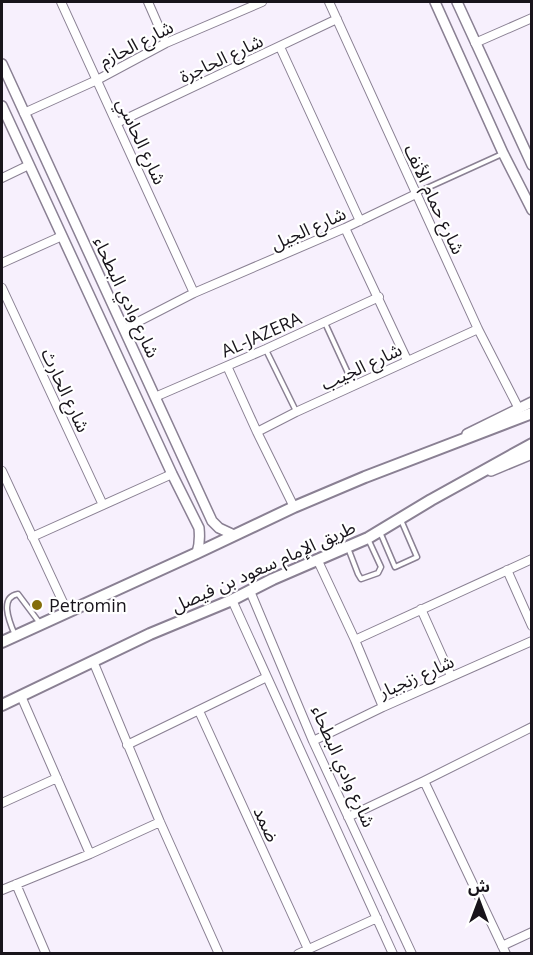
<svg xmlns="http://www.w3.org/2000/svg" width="533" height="955" viewBox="0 0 533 955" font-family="'Open Sans','Noto Sans Arabic',sans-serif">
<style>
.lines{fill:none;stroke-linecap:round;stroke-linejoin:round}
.service-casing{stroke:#8a8093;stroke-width:7}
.minor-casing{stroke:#8a8093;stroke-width:10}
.tertiary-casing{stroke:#8a8093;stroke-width:12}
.secondary-casing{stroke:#8a8093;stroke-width:14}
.service{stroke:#fff;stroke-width:4}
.minor{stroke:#fff;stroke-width:8}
.tertiary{stroke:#fff;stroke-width:9}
.secondary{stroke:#fff;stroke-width:10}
.poi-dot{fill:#846d09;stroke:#fff;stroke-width:2}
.labels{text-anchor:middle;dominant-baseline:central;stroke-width:4.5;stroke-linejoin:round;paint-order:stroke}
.street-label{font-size:18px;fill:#18141b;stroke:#fff}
.poi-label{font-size:18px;fill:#18141b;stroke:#fff;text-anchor:start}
</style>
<rect width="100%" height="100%" fill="#f7f0fd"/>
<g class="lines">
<g class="service-casing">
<path id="service" d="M416,193L502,154
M325,323L354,386
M266,350L296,411
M380,532L395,567L417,557L401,520
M348,548L358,574L361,579L378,573L381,567L369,541
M15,635C8,619 0,597 18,594L39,622"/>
</g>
<g class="minor-casing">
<path id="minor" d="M61,2L194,293
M148,2L166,43
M329,2L478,329L518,407
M475,43L532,18
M280,47L360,221
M24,113L97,80L166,43L262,2
M117,123L337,19
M2,178L29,165
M345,228L407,360
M2,263L62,236
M2,288L103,505
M124,329L194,293L345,228L416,194
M227,366L257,432L294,507
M155,397L266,349L379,297
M257,432L296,412L478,329
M2,471L67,611
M32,537L172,474
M318,561L355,640L383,707
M507,570L532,626
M250,591L313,741L412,954
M232,600L393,954
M421,609L451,676
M355,640L532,559
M93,661L160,822L219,954
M21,696L90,854
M199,711L308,949
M313,741L383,707L532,641
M127,745L267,677
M424,781L506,954
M2,803L57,778
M348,817L424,781L532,727
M16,884L46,954
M2,890L90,854L160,822
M502,946L532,932
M298,954L377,918"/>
</g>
<g class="tertiary-casing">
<path id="tertiary" d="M435,2L503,153L532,210
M457,2L532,165
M2,64L212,521L219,528L234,535
M2,106L172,474L199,528C200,538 200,544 197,553
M467,434L532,402
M491,471L532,454"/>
</g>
<g class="secondary-casing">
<path id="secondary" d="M2,642L197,553L294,507L365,477L532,413
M2,705L150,634L232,600L273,579L368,538L431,500L532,444"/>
</g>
<use href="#service" class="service"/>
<use href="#minor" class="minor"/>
<use href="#tertiary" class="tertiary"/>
<use href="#secondary" class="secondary"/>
</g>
<circle class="poi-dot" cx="37" cy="605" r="6"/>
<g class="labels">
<g class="street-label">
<text transform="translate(136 43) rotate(-27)">شارع الحازم</text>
<text transform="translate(221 58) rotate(-25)">شارع الحاجرة</text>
<text transform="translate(142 141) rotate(65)">شارع الحاسي</text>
<text transform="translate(435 199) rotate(65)">شارع حمام الأنف</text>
<text transform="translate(308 228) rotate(-24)">شارع الجيل</text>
<text transform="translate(127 297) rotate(65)">شارع وادي البطحاء</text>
<text transform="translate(261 334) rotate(-24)">AL-JAZERA</text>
<text transform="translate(361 366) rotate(-25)">شارع الجيب</text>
<text transform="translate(66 390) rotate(65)">شارع الحارث</text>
<text transform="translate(263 566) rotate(-24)">طريق الإمام سعود بن فيصل</text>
<text transform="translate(416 676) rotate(-24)">شارع زنجبار</text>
<text transform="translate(344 766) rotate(66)">شارع وادي البطحاء</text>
<text transform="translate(267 824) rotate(65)">ضمد</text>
</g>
<g class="poi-label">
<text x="49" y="605">Petromin</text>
</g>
</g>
<rect width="533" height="955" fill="none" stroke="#18141b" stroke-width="6"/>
<g transform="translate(479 901)" stroke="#ffffff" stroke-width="4.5" paint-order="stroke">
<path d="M0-4.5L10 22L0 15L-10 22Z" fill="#18141b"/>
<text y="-9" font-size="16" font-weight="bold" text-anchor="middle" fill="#18141b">ش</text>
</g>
</svg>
